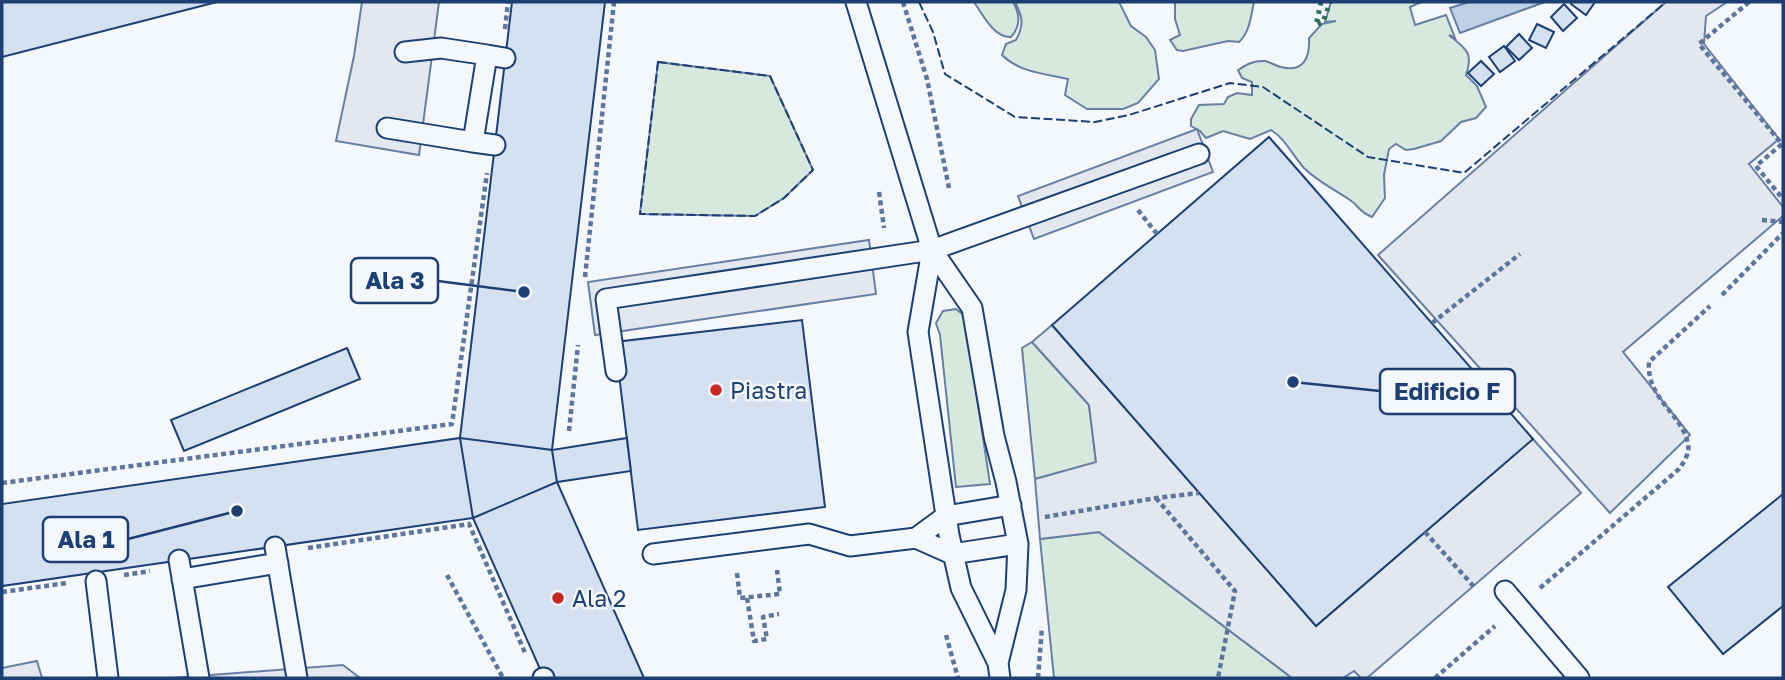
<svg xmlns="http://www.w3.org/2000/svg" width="1785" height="680" viewBox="0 0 1785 680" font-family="'Golos Text',sans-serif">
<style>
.green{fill:#d7e8df;stroke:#687fa3;stroke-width:2}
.parking{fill:#e3e8f0;stroke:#687fa3;stroke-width:2}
.water{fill:#bed0e5;stroke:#687fa3;stroke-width:2}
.building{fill:#d5e0f0;stroke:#1d3f73;stroke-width:2}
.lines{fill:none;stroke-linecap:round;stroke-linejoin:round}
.service-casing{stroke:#1d3f73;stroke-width:23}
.path{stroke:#5e769c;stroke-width:4.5;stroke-dasharray:5 3.5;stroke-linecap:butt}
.service{stroke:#f4f7fb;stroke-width:19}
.hedge{stroke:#2c6c60;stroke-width:5;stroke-dasharray:3.5 5;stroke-linecap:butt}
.fence{stroke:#1d3f73;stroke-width:2;stroke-dasharray:9 3.5;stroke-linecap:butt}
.poi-dot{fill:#c62828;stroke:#f4f7fb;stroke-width:2.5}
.labels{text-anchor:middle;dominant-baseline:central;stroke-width:5;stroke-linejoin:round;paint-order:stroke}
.poi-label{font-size:23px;fill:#1d3f73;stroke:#f4f7fb;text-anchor:start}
.leader{fill:none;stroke:#1d3f73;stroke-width:2.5}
.callout-dot{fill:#1d3f73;stroke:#f4f7fb;stroke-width:2.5}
.callout{fill:#f4f7fb;stroke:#1d3f73;stroke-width:2.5}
.callout-label{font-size:24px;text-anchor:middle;font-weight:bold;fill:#1d3f73}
</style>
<rect width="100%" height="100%" fill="#f4f7fb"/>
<path class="green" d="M974,2H1013C1020,14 1021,26 1011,37C994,38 983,15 974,2Z
M1015,2H1119L1131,26L1146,37L1155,50L1159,79L1138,103L1123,109H1087L1065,95L1068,79C1045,74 1019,72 1002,55L1006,44L1016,40C1024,25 1023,17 1015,2Z
M1175,2H1254C1251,15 1250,32 1239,42L1228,41L1183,51L1177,50L1170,40L1180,35L1175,19Z
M1331,2H1421L1410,7L1415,25L1446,15L1455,38L1449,35C1465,49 1474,51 1466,75L1477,86L1486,107L1476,118L1461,122L1441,141L1414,149L1406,150L1396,144L1389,149L1384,175L1385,198L1372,217C1358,211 1360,207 1350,200C1334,189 1318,182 1304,168C1292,155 1286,139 1271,130L1250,139L1223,131L1206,138L1200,131L1191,126V119L1199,105L1224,104L1228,97L1237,93L1252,95V82L1242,78L1238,70C1246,65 1254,60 1265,61C1270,62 1276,66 1281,67C1304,73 1310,57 1309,38L1322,24L1336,21L1325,22Z
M658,62L770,76L813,170L784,198L755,216L640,214Z
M956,309L966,317L967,331L990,484L956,487L940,335L936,323L943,311Z
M1032,342L1089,405L1096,463L1035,479L1022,348Z
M1099,532L1292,678H1054L1040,539Z"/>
<path class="parking" d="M362,2H439L419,155L336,141L354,56Z
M1666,2H1727L1706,16L1704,44L1779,139L1749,164L1783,207V216L1623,352L1690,435L1610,513L1378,255Z
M1197,129L1213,172L1034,239L1018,196Z
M869,240L876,294L595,335L588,282Z
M1052,325L1316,626L1533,439L1581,493L1367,678H1361L1354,671L1343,678H1292L1099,532L1040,539L1035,479L1096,462L1089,405L1032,342Z
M37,661L42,678H2V668Z
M343,665L360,678H172Z"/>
<path class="water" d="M1469,2H1545L1460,33L1450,8Z"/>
<path class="building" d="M2,2H217L2,57Z
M512,2H605L552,450L460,438Z
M1572,2H1595L1586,15L1571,4Z
M1564,4L1577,18L1563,31L1551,17Z
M1537,24L1554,32L1546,48L1529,40Z
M1519,34L1532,48L1519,60L1506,47Z
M1504,46L1515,61L1500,72L1489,57Z
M1481,61L1494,74L1481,86L1468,73Z
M1269,137L1533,439L1316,626L1052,325Z
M802,320L825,507L638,530L615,342Z
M347,348L360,379L184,451L171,420Z
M460,438L473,518L2,586V504Z
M460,438L552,450L557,482L473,518Z
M627,438L631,471L557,482L552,450Z
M557,482L644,678H544L473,518Z
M1783,494V606L1723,654L1668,587Z"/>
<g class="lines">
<g class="service-casing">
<path id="service" d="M856,2L932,250L972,308L994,436L1006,482L1018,544L1016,590L998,663
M487,55L505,58
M387,128L473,142L487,55L441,48L405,52
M473,142L495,145
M932,250L918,332L949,535L961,588L998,663L1000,678
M616,371L606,299L932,250L1199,154
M916,538L952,554L1018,544
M275,547L297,678
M653,554L809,534L850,546L916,538L946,516L1011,505
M179,560L199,678
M182,579L278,563
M96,581L108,678
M1505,591L1579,678
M543,678H544"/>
</g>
<path class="path" d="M903,2L927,79L949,188
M1749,2L1699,44L1782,144L1756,166L1783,199
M505,29L508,2
M879,192L884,228
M1138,210L1157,234
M1762,220L1783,222
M585,277L614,2
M1722,295L1783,233
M1432,323L1520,254
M569,431L578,345
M2,483L452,424L487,173
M1156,498L1235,591L1218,678
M1045,517L1156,498L1199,493
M1425,532L1476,589
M308,548L469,524L526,655
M737,573L740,598L780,594L777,570
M124,575L150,571
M447,575L503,678
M1540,588L1679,469C1684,462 1690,453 1688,444C1682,413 1646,399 1649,362L1710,306
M2,592L67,583
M747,598L754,641L767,639L763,617L779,614
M946,635L958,678
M1038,678L1042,627
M1435,678L1495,626"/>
<use href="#service" class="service"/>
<path class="hedge" d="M1321,2L1316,25L1323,22L1330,2"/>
<path class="fence" d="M919,2L933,32L945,74L1015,117L1095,122L1129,115L1230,83L1263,87L1368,157L1464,173L1666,2
M658,62L770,76L813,170L784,198L755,216L640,214Z"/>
</g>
<g class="poi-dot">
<circle cx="716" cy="390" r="7"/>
<circle cx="558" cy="598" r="7"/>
</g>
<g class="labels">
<g class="poi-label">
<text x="730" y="390">Piastra</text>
<text x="572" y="598">Ala 2</text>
</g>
</g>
<path class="leader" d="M524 292L438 281M1293 382L1380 391M237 511L128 539"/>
<g class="callout-dot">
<circle cx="524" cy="292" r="7"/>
<circle cx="1293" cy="382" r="7"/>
<circle cx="237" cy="511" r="7"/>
</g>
<g class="callout">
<rect x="351" y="258" width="87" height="45" rx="7"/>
<rect x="1380" y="369" width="135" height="45" rx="7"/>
<rect x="43" y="517" width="85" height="45" rx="7"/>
</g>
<g class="callout-label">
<text x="395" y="289">Ala 3</text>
<text x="1447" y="400">Edificio F</text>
<text x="86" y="548">Ala 1</text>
</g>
<rect width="1785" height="680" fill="none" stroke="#1d3f73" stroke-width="7"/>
</svg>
